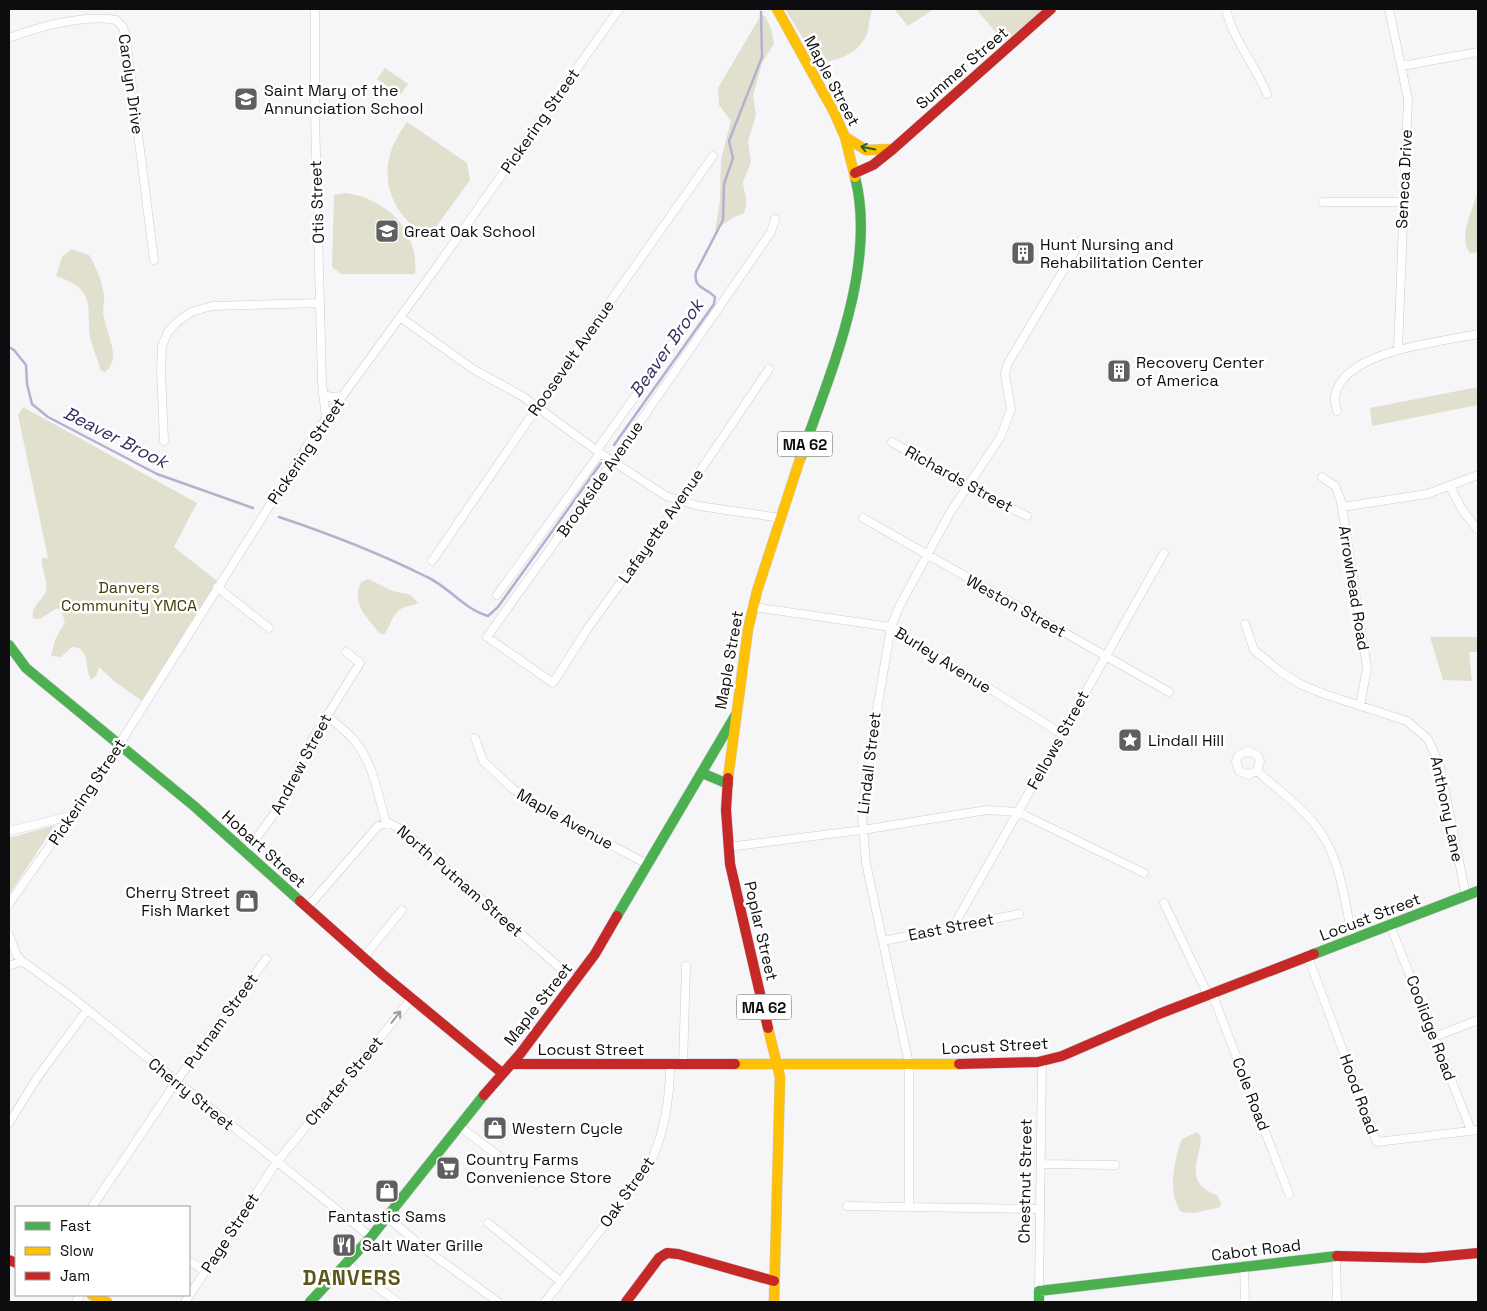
<svg xmlns="http://www.w3.org/2000/svg" width="1487" height="1311" viewBox="0 0 1487 1311" font-family="'Space Grotesk',sans-serif">
<style>
.green{fill:#e1dfce}
.lines{fill:none;stroke-linecap:round;stroke-linejoin:round}
.stream{stroke:#b4b1ce;stroke-width:2.5}
.street-casing{stroke:#cdcdcf;stroke-width:9}
.fast-casing{stroke:#cdcdcf;stroke-width:11}
.slow-casing{stroke:#cdcdcf;stroke-width:11}
.jam-casing{stroke:#cdcdcf;stroke-width:11}
.street{stroke:#fefefe;stroke-width:8}
.fast{stroke:#4caf50;stroke-width:10}
.slow{stroke:#ffc107;stroke-width:10}
.jam{stroke:#c62828;stroke-width:10}
.oneway{stroke:#2c5e2f}
.oneway2{stroke:#9e9d9e}
.labels{text-anchor:middle;dominant-baseline:central;stroke-width:5;stroke-linejoin:round;paint-order:stroke}
.shield{fill:#fff;stroke:#565556;stroke-width:1}
.shield-label{font-size:15px;font-weight:bold;fill:#0d0c0e}
.street-label{font-size:16px;fill:#0d0c0e;stroke:#fff}
.poi-label{font-size:16px;fill:#0d0c0e;stroke:#fff;text-anchor:start}
.park-label{font-size:16px;fill:#433e06;stroke:#fff}
.water-label{font-size:18px;font-style:italic;fill:#382d62;stroke:#fff}
.district-label{font-size:21px;font-weight:bold;letter-spacing:1px;fill:#5b571a;stroke:#fff}
</style>
<rect width="100%" height="100%" fill="#f6f6f9"/>
<path class="green" d="M785,9H873C868,18 870,28 866,36C857,54 837,62 818,62Z
M894,9H934L908,26Z
M976,9H1045L1004,42Z
M761,15L765,16L771,28L774,44L762,63L753,96L756,115L748,141L751,162L743,182C744,194 749,200 744,213L732,218L715,231L720,201L721,159L731,121L719,105L718,88Z
M385,68L408,84L400,95L377,79Z
M407,122L467,163L470,180L428,238C384,209 374,165 407,122Z
M1478,190V252L1470,253C1457,237 1474,208 1478,190Z
M346,193C387,199 419,230 415,274H341L332,267L334,195Z
M71,249L89,255C96,267 102,281 104,295C105,302 102,310 104,318C107,335 122,358 105,372L101,371C98,361 94,351 91,341C85,317 97,295 70,282C66,280 61,277 56,276L62,257Z
M1478,387V405L1372,426L1370,408Z
M23,407L197,503L174,547L217,581L142,701L114,681L99,667L96,676L91,680C84,668 91,657 79,648L72,647L61,657L51,656L55,640L65,622L61,610L57,608L40,619L33,618C31,604 43,602 46,590C48,580 41,569 42,558H48L18,415Z
M368,579L393,591L411,595L418,603C413,606 408,605 402,608C391,615 391,626 384,635L379,633C367,616 351,605 361,582Z
M1430,637H1478V652H1469L1472,681L1443,680Z
M55,825L9,895V838Z
M1197,1132C1212,1144 1174,1180 1217,1195L1221,1203L1220,1207L1195,1213L1181,1212C1167,1191 1174,1161 1182,1139Z"/>
<g class="lines">
<path class="stream" d="M9,347L14,350L26,365L27,384L32,404L48,417L157,474L253,508
M614,445L714,304L715,297C706,287 693,289 696,272L723,220L724,184L733,158L729,141L762,57L761,12
M279,517C330,534 379,553 427,577C449,587 464,609 488,616L498,607L601,463"/>
<g class="street-casing">
<path id="street" d="M315,9V117L322,382L326,419
M1226,9C1233,40 1255,64 1267,94
M1389,9L1408,99L1398,350
M9,38C37,27 86,14 116,20L123,27L126,39L154,260
M1402,66L1478,52
M1323,202H1403
M400,317L473,369L522,396L600,453L666,496L699,506L781,518
M769,369L679,502L588,628L553,683L487,637L613,461L771,232L775,219
M323,394L330,397L342,396
M1337,411C1336,406 1334,400 1335,396C1343,350 1441,342 1478,334
M164,441L161,369L162,346L168,332L176,323L191,312L212,306L320,303
M892,442L967,486L1027,516
M597,450L693,314
M1322,477L1335,486L1341,501L1367,668L1360,706
M1450,487L1463,511L1478,530
M1342,507L1427,494L1478,475
M863,518L1169,692
M432,561L590,330L713,156
M217,587L269,628
M497,595L600,453
M753,607L891,627L1062,734
M1245,624L1254,650L1281,672L1302,685L1327,695L1407,721L1428,739L1440,766L1466,896
M326,715C335,723 345,730 353,739C373,761 378,795 386,823
M475,738L483,761L513,789L535,805L649,865
M1257,771L1248,775L1239,771L1236,761L1239,755L1248,751L1257,755L1260,761L1257,771C1279,791 1307,810 1323,836C1342,866 1345,906 1353,939
M9,831L71,816
M728,847L862,830L987,810L1018,812L1144,873
M246,852L285,799L307,748L360,663L346,652
M1164,903L1208,995
M9,904L107,764L314,435L436,268L619,9
M307,908L378,826L389,823L401,829L575,981
M1390,925L1471,1130
M953,927L1164,553
M9,935L16,954L22,961
M883,941L1019,914
M1308,957L1377,1142L1478,1130
M363,958L402,910
M9,966L22,961L73,998L371,1237
M1212,993L1289,1194
M1434,1037L1478,1020
M683,1065L686,966
M9,1123L37,1078L87,1010
M459,1126L536,1184
M1041,1164L1115,1165
M847,1206L909,1207
M92,1207L176,1082L266,959
M1040,1209L909,1207V1064L866,863L862,814L872,739L891,627L899,607L951,511L1001,436L1011,409L1005,375L1007,365L1082,239
M387,1217L425,1249L498,1302
M488,1223L560,1281
M1336,1256L1337,1302
M189,1261L205,1271
M347,1264L397,1302
M1244,1266L1245,1302
M1039,1291L1042,1061
M76,1302L80,1295
M185,1302L276,1163L387,1029L407,1004L410,997
M545,1302L647,1170C663,1138 670,1101 670,1065"/>
</g>
<g class="fast-casing">
<path id="fast" d="M800,459C829,376 878,266 855,177
M9,645L26,668L194,806L300,901
M702,773L728,784
M617,916L735,716
M1314,954L1478,891
M310,1302L371,1237L484,1095
M1039,1302V1291L1337,1256"/>
</g>
<g class="slow-casing">
<path id="slow" d="M777,9L834,112L845,137L855,177
M845,137L866,150L893,149
M728,778L748,629L757,591L800,459
M768,1028L780,1077L774,1302
M735,1064H959
M92,1295L107,1302"/>
</g>
<g class="jam-casing">
<path id="jam" d="M855,173L873,165L893,149L1051,9
M728,778L726,810L730,864L768,1028
M300,901L381,973L502,1073
M511,1064H735
M959,1064L1038,1062L1062,1056L1159,1014L1314,954
M484,1095L520,1054L595,954L617,916
M1337,1256L1424,1258L1478,1253
M9,1260L16,1263
M626,1302L659,1258L667,1253L678,1254L774,1281"/>
</g>
<use href="#street" class="street"/>
<use href="#fast" class="fast"/>
<use href="#slow" class="slow"/>
<use href="#jam" class="jam"/>
</g>
<defs><path id="oneway-shaft" d="M-6 0H5M1.5-3L5.5 0L1.5 3" fill="none" stroke-width="1.6" stroke-linecap="round" stroke-linejoin="round" transform="scale(1.25)"/></defs>
<use class="oneway" href="#oneway-shaft" transform="translate(868 148) rotate(-169)"/>
<use class="oneway2" href="#oneway-shaft" transform="translate(396 1017) rotate(-52)"/>
<defs>
<g id="school-square" transform="scale(1.25)"><rect x="-9" y="-9" width="18" height="18" rx="4" fill="#5f5e60" stroke="#fff"/><path d="M0-5L7-2L0 1L-7-2ZM-4 1L0 2.5L4 1V4Q0 6-4 4Z" fill="#fff"/></g>
<g id="building-square" transform="scale(1.25)"><rect x="-9" y="-9" width="18" height="18" rx="4" fill="#5f5e60" stroke="#fff"/><path d="M-4-6H4V6H1V3H-1V6H-4ZM-2.5-4.3h1.7v1.8h-1.7ZM.8-4.3h1.7v1.8H.8ZM-2.5-1h1.7V.8h-1.7ZM.8-1h1.7V.8H.8Z" fill="#fff"/></g>
<g id="sight-square" transform="scale(1.25)"><rect x="-9" y="-9" width="18" height="18" rx="4" fill="#5f5e60" stroke="#fff"/><path d="M0-6L1.8-2.2L6-1.7L2.9 1.2L3.7 5.4L0 3.3L-3.7 5.4L-2.9 1.2L-6-1.7L-1.8-2.2Z" fill="#fff"/></g>
<g id="shop-square" transform="scale(1.25)"><rect x="-9" y="-9" width="18" height="18" rx="4" fill="#5f5e60" stroke="#fff"/><path d="M-5-2.5h2.3a2.7 3.5 0 0 1 5.4 0H5L5.5 6h-11ZM-1.5-2.5h3a1.5 2.3 0 0 0-3 0Z" fill="#fff"/></g>
<g id="supermarket-square" transform="scale(1.25)"><rect x="-9" y="-9" width="18" height="18" rx="4" fill="#5f5e60" stroke="#fff"/><path d="M-6-5.5h2.5l.6 2H6L4.5 2H-2.5L-4.4-4H-6ZM-1.5 3.2a1.3 1.3 0 1 0 .1 0ZM3 3.2a1.3 1.3 0 1 0 .1 0Z" fill="#fff"/></g>
<g id="restaurant-square" transform="scale(1.25)"><rect x="-9" y="-9" width="18" height="18" rx="4" fill="#5f5e60" stroke="#fff"/><path d="M-5-6h1v4h1v-4h1v4h1v-4h1v5L-1.5 .5V6h-2V.5L-5-1ZM5-6V6H3V1.5H1.5Q1.5-4 5-6Z" fill="#fff"/></g>
</defs>
<g fill-rule="evenodd">
<use href="#school-square" x="246" y="99"/>
<use href="#school-square" x="387" y="231"/>
<use href="#building-square" x="1023" y="253"/>
<use href="#building-square" x="1119" y="371"/>
<use href="#sight-square" x="1130" y="740"/>
<use href="#shop-square" x="247" y="901"/>
<use href="#shop-square" x="495" y="1128"/>
<use href="#supermarket-square" x="448" y="1168"/>
<use href="#shop-square" x="387" y="1191"/>
<use href="#restaurant-square" x="344" y="1245"/>
</g>
<g class="labels">
<g class="shield">
<rect x="777.5" y="431.5" width="55" height="25" rx="4"/>
<rect x="736.5" y="994.5" width="55" height="25" rx="4"/>
</g>
<g class="shield-label">
<text x="805" y="444">MA 62</text>
<text x="764" y="1007">MA 62</text>
</g>
<g class="street-label">
<text transform="translate(962 68) rotate(-41)">Summer Street</text>
<text transform="translate(832 81) rotate(62)">Maple Street</text>
<text transform="translate(131 84) rotate(82)">Carolyn Drive</text>
<text transform="translate(540 121) rotate(-55)">Pickering Street</text>
<text transform="translate(1404 179) rotate(-87)">Seneca Drive</text>
<text transform="translate(317 202) rotate(-92)">Otis Street</text>
<text transform="translate(571 358) rotate(-55)">Roosevelt Avenue</text>
<text transform="translate(306 451) rotate(-56)">Pickering Street</text>
<text transform="translate(600 479) rotate(-55)">Brookside Avenue</text>
<text transform="translate(959 479) rotate(29)">Richards Street</text>
<text transform="translate(661 526) rotate(-55)">Lafayette Avenue</text>
<text transform="translate(1354 588) rotate(81)">Arrowhead Road</text>
<text transform="translate(1016 606) rotate(29)">Weston Street</text>
<text transform="translate(729 660) rotate(-80)">Maple Street</text>
<text transform="translate(943 660) rotate(32)">Burley Avenue</text>
<text transform="translate(1058 740) rotate(-61)">Fellows Street</text>
<text transform="translate(869 763) rotate(-83)">Lindall Street</text>
<text transform="translate(301 764) rotate(-62)">Andrew Street</text>
<text transform="translate(87 792) rotate(-56)">Pickering Street</text>
<text transform="translate(1447 809) rotate(78)">Anthony Lane</text>
<text transform="translate(565 819) rotate(29)">Maple Avenue</text>
<text transform="translate(264 849) rotate(42)">Hobart Street</text>
<text transform="translate(460 881) rotate(41)">North Putnam Street</text>
<text transform="translate(1370 917) rotate(-21)">Locust Street</text>
<text transform="translate(951 927) rotate(-11)">East Street</text>
<text transform="translate(761 931) rotate(77)">Poplar Street</text>
<text transform="translate(538 1004) rotate(-52)">Maple Street</text>
<text transform="translate(221 1021) rotate(-54)">Putnam Street</text>
<text transform="translate(1431 1028) rotate(69)">Coolidge Road</text>
<text transform="translate(995 1046) rotate(-3)">Locust Street</text>
<text x="591" y="1049">Locust Street</text>
<text transform="translate(344 1081) rotate(-50)">Charter Street</text>
<text transform="translate(191 1094) rotate(39)">Cherry Street</text>
<text transform="translate(1251 1094) rotate(69)">Cole Road</text>
<text transform="translate(1359 1094) rotate(70)">Hood Road</text>
<text transform="translate(1025 1181) rotate(-89)">Chestnut Street</text>
<text transform="translate(627 1192) rotate(-55)">Oak Street</text>
<text transform="translate(230 1233) rotate(-57)">Page Street</text>
<text transform="translate(1256 1250) rotate(-7)">Cabot Road</text>
</g>
<g class="poi-label">
<text x="264" y="90">Saint Mary of the<tspan x="264" dy="18">Annunciation School</tspan></text>
<text x="404" y="231">Great Oak School</text>
<text x="1040" y="244">Hunt Nursing and<tspan x="1040" dy="18">Rehabilitation Center</tspan></text>
<text x="1136" y="362">Recovery Center<tspan x="1136" dy="18">of America</tspan></text>
<text x="1148" y="740">Lindall Hill</text>
<text x="230" y="892" text-anchor="end">Cherry Street<tspan x="230" dy="18">Fish Market</tspan></text>
<text x="512" y="1128">Western Cycle</text>
<text x="466" y="1159">Country Farms<tspan x="466" dy="18">Convenience Store</tspan></text>
<text x="387" y="1216" text-anchor="middle">Fantastic Sams</text>
<text x="362" y="1245">Salt Water Grille</text>
</g>
<g class="park-label">
<text x="129" y="587">Danvers<tspan x="129" dy="18">Community YMCA</tspan></text>
</g>
<g class="water-label">
<text transform="translate(666 348) rotate(-55)">Beaver Brook</text>
<text transform="translate(116 437) rotate(27)">Beaver Brook</text>
</g>
<g class="district-label">
<text x="352" y="1277">DANVERS</text>
</g>
</g>
<rect width="1487" height="1311" fill="none" stroke="#0d0c0e" stroke-width="20"/>
<rect x="15" y="1206" width="175" height="90" fill="#ffffff" stroke="#9e9e9f"/>
<rect x="25" y="1222" width="25" height="8" fill="#4caf50" stroke="#9e9e9f"/>
<text x="60" y="1231" font-size="15" fill="#0d0c0e">Fast</text>
<rect x="25" y="1247" width="25" height="8" fill="#ffc107" stroke="#9e9e9f"/>
<text x="60" y="1256" font-size="15" fill="#0d0c0e">Slow</text>
<rect x="25" y="1272" width="25" height="8" fill="#c62828" stroke="#9e9e9f"/>
<text x="60" y="1281" font-size="15" fill="#0d0c0e">Jam</text>
</svg>
